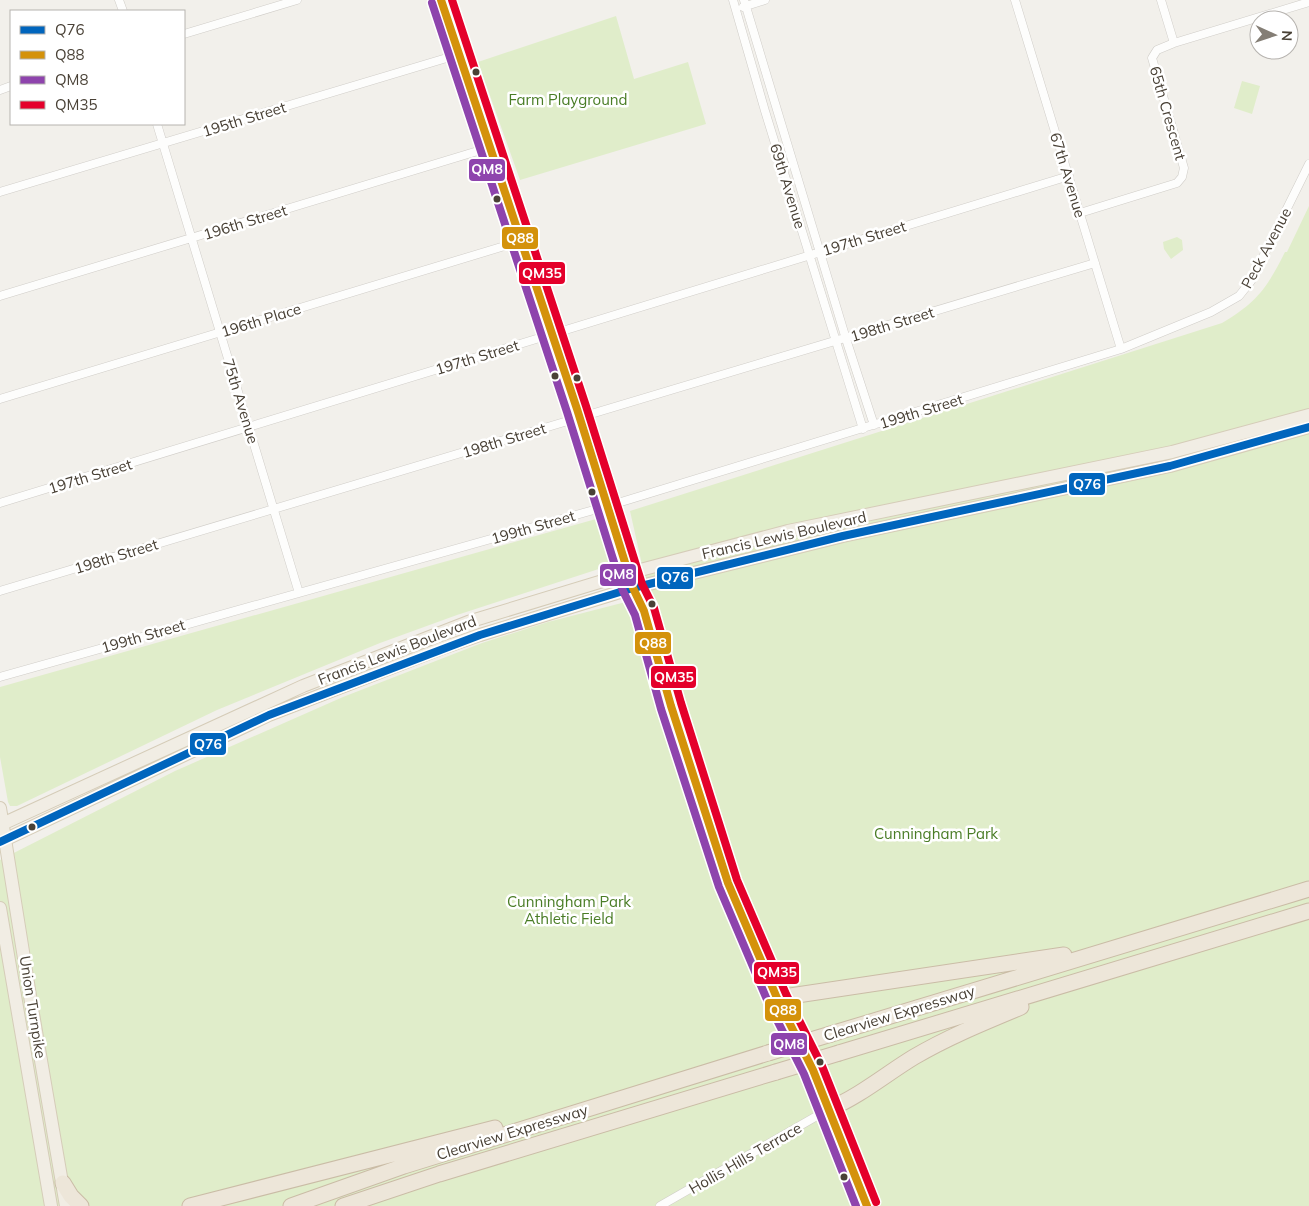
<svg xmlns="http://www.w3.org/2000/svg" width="1309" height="1206" viewBox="0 0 1309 1206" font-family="Mulish,sans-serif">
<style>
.green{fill:#e0edca}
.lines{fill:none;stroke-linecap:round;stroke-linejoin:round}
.street-casing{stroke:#d0cdc8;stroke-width:9}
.secondary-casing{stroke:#d3cec3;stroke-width:13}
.primary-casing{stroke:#d5ccb8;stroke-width:14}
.highway-casing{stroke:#cabca6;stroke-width:17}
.street{stroke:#fdfdfc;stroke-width:8}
.secondary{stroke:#f7f5ef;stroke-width:11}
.primary{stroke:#f1ede4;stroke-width:12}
.highway{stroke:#ede6d9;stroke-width:15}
.highway-bridge-casing{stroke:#cabca6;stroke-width:17;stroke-linecap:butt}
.highway-bridge{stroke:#ede6d9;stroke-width:15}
.bus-1-casing{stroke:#fff;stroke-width:11}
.bus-2-casing{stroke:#fff;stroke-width:11}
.bus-3-casing{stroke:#fff;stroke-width:11}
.bus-4-casing{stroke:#fff;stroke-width:11}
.bus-1{stroke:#0065bd;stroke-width:8}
.bus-2{stroke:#d4920b;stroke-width:8}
.bus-3{stroke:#8e44ad;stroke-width:8}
.bus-4{stroke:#e4002b;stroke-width:8}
.bus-dot{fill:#494136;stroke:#fff;stroke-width:2}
.labels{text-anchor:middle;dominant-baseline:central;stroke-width:5;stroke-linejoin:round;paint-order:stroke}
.park-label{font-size:15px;fill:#4a7d26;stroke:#fff}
.street-label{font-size:15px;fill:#494136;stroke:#fff}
.line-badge{stroke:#fff;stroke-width:2}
.badge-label{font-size:14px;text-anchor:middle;font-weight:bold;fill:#fff}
</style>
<rect width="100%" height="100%" fill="#f2f0eb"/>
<path class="green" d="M616,16L634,79L688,62L706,124L520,180L478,62Z
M1242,81L1260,86L1252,114L1234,108Z
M1309,206V1206H0V860L175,771L343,697L482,643L548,622L649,596L630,511L1222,323C1257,302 1267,288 1285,252H1287Z
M1177,237L1182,240L1183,250L1171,259L1164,249L1163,242Z
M596,519L611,565L457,615L380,643L217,710L17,806H10L8,802L0,757V687Z"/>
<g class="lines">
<g class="street-casing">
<path id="street" d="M119,0L123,11
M733,0L765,111L863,429
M744,0L846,339L874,425
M1015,0L1121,349
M1161,0L1174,43
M743,7L765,0
M184,34L297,0
M0,90L11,86
M157,124L299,593
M0,192L460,54
M1080,213L1177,183L1182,177L1184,168L1152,58L1157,50L1174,43L1309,2
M0,296L491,147
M0,399L521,241
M0,503L1069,176
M0,591L1095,263
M0,677L608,506L1121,349L1211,312L1239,296L1251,281L1309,164
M660,1206L829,1109"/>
</g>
<g class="secondary-casing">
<path id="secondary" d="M441,0L577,409L633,588L644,611L671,706L728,883L777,998L813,1070L867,1206"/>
</g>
<g class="primary-casing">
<path id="primary" d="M0,808L32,1008L66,1206
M0,825L303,686L468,622L629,573L788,531L1172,452L1309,415
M0,842L269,715L440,649L480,635L633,588L843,536L1170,466L1309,427
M0,908L51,1206"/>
</g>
<g class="highway-casing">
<path id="highway" d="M777,998L1064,955
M831,1034L1309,889
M839,1053L1309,911
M829,1109C860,1096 886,1074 914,1057C948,1037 985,1022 1021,1007
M63,1183L71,1196L81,1206
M190,1206L495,1128
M291,1206L404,1166L768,1053
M343,1206L439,1174L776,1072"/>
</g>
<use href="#street" class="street"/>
<use href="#secondary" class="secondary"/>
<use href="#primary" class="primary"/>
<use href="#highway" class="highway"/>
<g class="highway-bridge-casing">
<path id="highway-bridge" d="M768,1053L831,1034
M776,1072L839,1053"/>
</g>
<use href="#highway-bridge" class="highway-bridge"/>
<g class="bus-1-casing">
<path id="bus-1" d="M0,842L269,715L480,635L633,588L843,536L1170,466L1309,427"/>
</g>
<g class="bus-2-casing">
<path id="bus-2" d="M441,0L577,409L633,588L644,611L671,706L728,883L777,998L813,1070L867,1206"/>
</g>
<g class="bus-3-casing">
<path id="bus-3" d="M432,3L567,412L623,591L635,615L661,709L719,887L768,1002L804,1074L856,1206"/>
</g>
<g class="bus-4-casing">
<path id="bus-4" d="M452,0L586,406L642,584L654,608L681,703L737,880L786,994L822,1066L876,1202"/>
</g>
<use href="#bus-1" class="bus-1"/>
<use href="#bus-2" class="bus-2"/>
<use href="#bus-3" class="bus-3"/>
<use href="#bus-4" class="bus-4"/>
</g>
<g class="bus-dot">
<circle cx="476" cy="72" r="4.5"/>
<circle cx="497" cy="199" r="4.5"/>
<circle cx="555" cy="376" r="4.5"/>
<circle cx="577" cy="378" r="4.5"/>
<circle cx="592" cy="492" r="4.5"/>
<circle cx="652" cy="604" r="4.5"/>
<circle cx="32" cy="827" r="4.5"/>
<circle cx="820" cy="1062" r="4.5"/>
<circle cx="844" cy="1177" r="4.5"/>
</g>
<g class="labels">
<g class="park-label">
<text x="568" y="99">Farm Playground</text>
<text x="936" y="833">Cunningham Park</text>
<text x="569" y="901">Cunningham Park<tspan x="569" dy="17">Athletic Field</tspan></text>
</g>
<g class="street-label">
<text transform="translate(1168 113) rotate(74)">65th Crescent</text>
<text transform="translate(244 119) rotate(-17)">195th Street</text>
<text transform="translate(1068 175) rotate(73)">67th Avenue</text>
<text transform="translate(788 186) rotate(73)">69th Avenue</text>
<text transform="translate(245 222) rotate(-17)">196th Street</text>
<text transform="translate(864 238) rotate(-17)">197th Street</text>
<text transform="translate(1266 248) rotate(-62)">Peck Avenue</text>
<text transform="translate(261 320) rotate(-17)">196th Place</text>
<text transform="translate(892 324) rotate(-17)">198th Street</text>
<text transform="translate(477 357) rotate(-17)">197th Street</text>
<text transform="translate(241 401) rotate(73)">75th Avenue</text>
<text transform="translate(921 411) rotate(-17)">199th Street</text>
<text transform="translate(504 440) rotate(-17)">198th Street</text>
<text transform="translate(90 476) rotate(-17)">197th Street</text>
<text transform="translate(533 527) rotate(-16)">199th Street</text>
<text transform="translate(784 535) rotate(-13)">Francis Lewis Boulevard</text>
<text transform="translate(116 556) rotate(-17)">198th Street</text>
<text transform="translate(143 636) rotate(-16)">199th Street</text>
<text transform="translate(397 650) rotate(-21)">Francis Lewis Boulevard</text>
<text transform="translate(33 1007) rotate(81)">Union Turnpike</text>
<text transform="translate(899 1013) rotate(-17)">Clearview Expressway</text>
<text transform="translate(512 1132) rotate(-17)">Clearview Expressway</text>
<text transform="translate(745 1158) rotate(-30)">Hollis Hills Terrace</text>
</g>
</g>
<g class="line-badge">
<rect x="468" y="158" width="38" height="24" rx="5" fill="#8e44ad"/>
<rect x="501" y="226" width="38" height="24" rx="5" fill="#d4920b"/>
<rect x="518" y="261" width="48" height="24" rx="5" fill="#e4002b"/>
<rect x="1068" y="472" width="38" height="24" rx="5" fill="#0065bd"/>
<rect x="599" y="563" width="38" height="24" rx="5" fill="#8e44ad"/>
<rect x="656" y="566" width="38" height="24" rx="5" fill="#0065bd"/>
<rect x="634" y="631" width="38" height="24" rx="5" fill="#d4920b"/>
<rect x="650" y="665" width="47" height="24" rx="5" fill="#e4002b"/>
<rect x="189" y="732" width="38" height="24" rx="5" fill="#0065bd"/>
<rect x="753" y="961" width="47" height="24" rx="5" fill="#e4002b"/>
<rect x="764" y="998" width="38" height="24" rx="5" fill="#d4920b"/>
<rect x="770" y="1032" width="38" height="24" rx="5" fill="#8e44ad"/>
</g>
<g class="badge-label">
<text x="487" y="174">QM8</text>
<text x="520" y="243">Q88</text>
<text x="542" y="278">QM35</text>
<text x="1087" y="489">Q76</text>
<text x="618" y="579">QM8</text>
<text x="675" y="582">Q76</text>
<text x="653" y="648">Q88</text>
<text x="674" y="682">QM35</text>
<text x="208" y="749">Q76</text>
<text x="777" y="977">QM35</text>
<text x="783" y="1015">Q88</text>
<text x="789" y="1049">QM8</text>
</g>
<rect x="10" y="10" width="175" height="115" fill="#ffffff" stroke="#b6b3af"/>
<rect x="20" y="26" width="25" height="8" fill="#0065bd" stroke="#b6b3af"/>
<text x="55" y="35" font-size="15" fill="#494136">Q76</text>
<rect x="20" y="51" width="25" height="8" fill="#d4920b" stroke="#b6b3af"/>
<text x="55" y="60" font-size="15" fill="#494136">Q88</text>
<rect x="20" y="76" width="25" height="8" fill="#8e44ad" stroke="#b6b3af"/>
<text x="55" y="85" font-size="15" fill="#494136">QM8</text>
<rect x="20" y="101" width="25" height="8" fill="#e4002b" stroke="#b6b3af"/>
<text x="55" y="110" font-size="15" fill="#494136">QM35</text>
<g transform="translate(1274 35) rotate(93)"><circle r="24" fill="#ffffff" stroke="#b6b3af"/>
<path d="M0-4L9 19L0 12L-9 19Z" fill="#847e75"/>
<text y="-8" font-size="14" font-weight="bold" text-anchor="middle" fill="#494136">N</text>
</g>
</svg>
